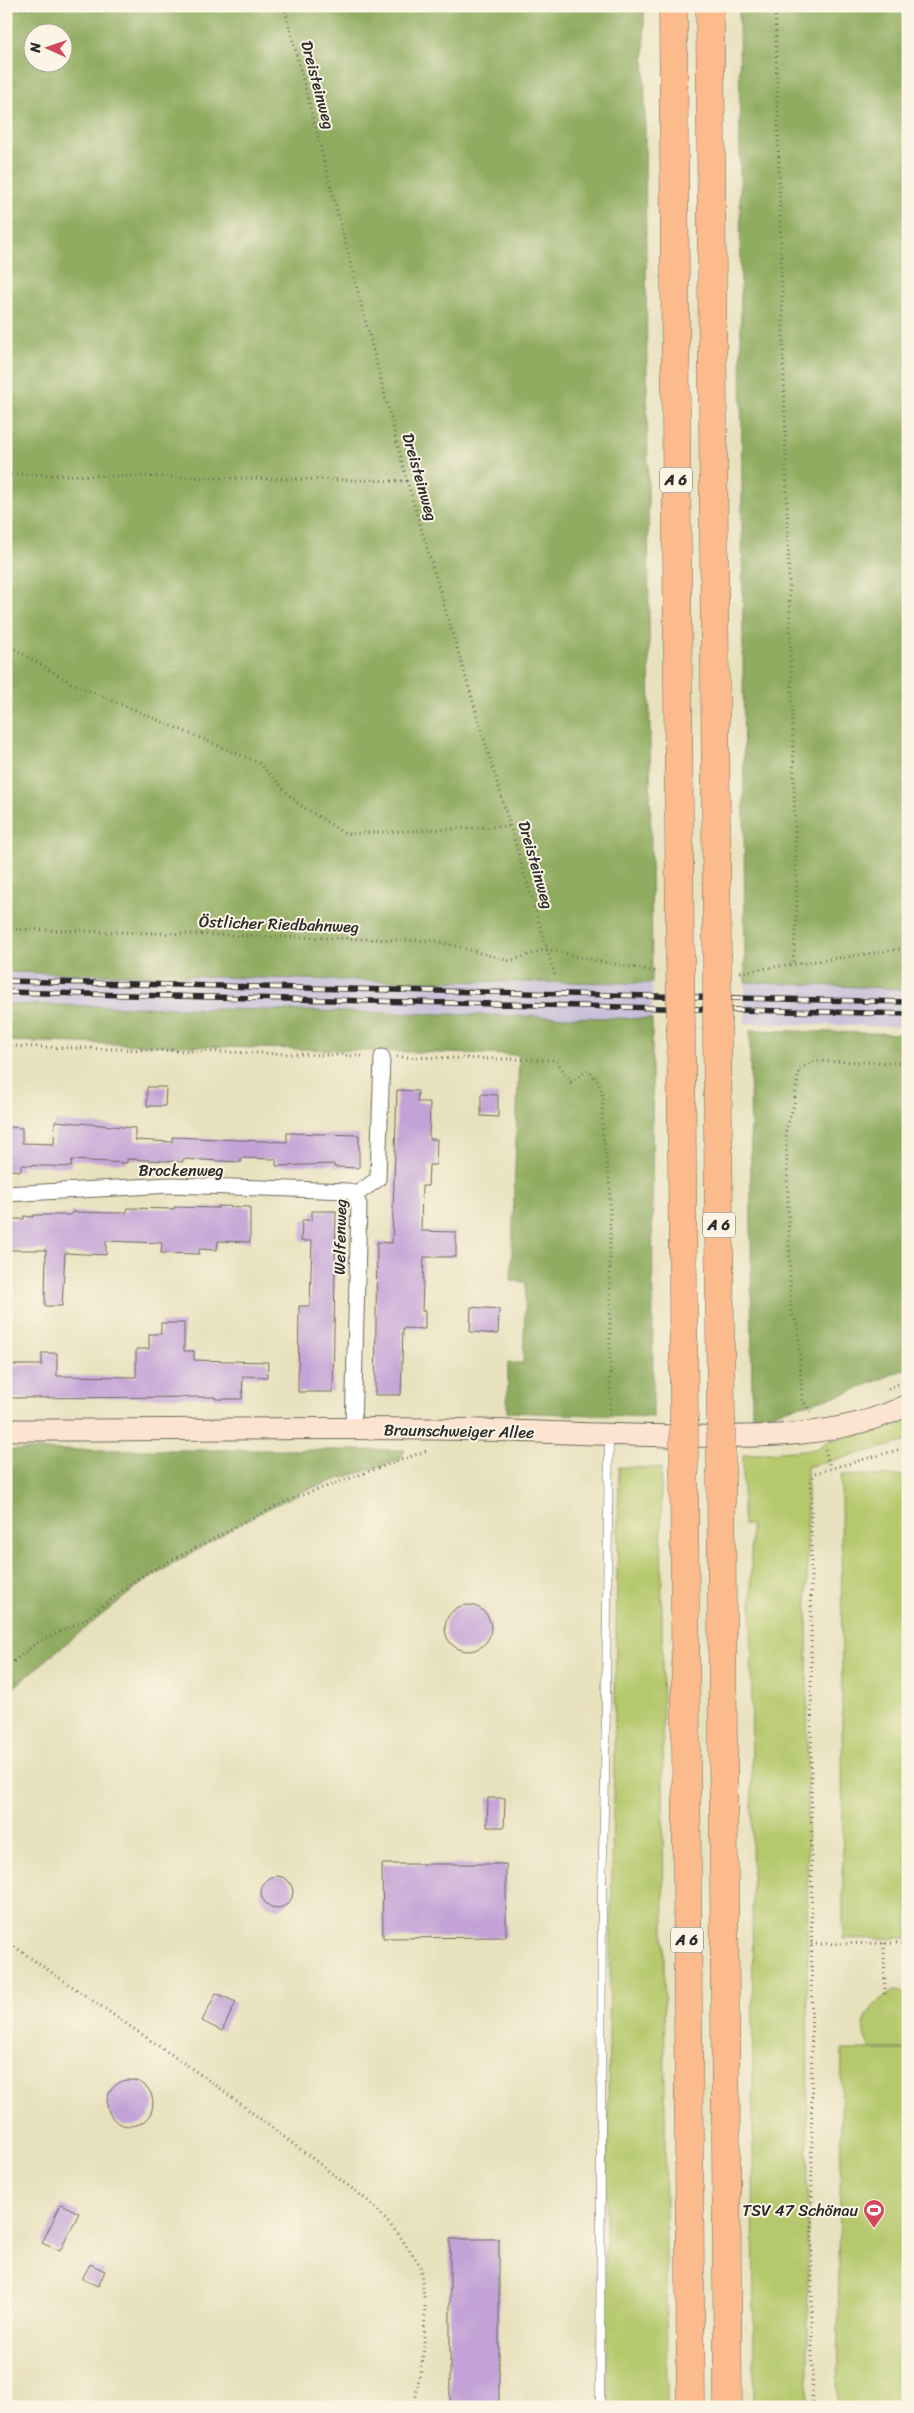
<svg xmlns="http://www.w3.org/2000/svg" width="914" height="2413" viewBox="0 0 914 2413" font-family="Sriracha,sans-serif">
<style>
.industrial{fill:#c7c0d9}
.green{fill:#b5c86c;stroke:#707a4c}
.forest{fill:#90ac60;stroke:#5e6c46;fill-rule:evenodd}
.building{fill:#c3a3d7}
.lines{fill:none;stroke-linecap:round;stroke-linejoin:round}
.lane-casing{stroke:#6d6b5e;stroke-width:9}
.street-casing{stroke:#6d6b5e;stroke-width:17}
.secondary-casing{stroke:#6d6b5e;stroke-width:23}
.highway-casing{stroke:#6d6b5e;stroke-width:29}
.path{stroke:#6d6b5e;stroke-width:3;stroke-dasharray:1 4;stroke-linecap:butt}
.lane{stroke:#fff;stroke-width:8}
.street{stroke:#fff;stroke-width:15}
.secondary{stroke:#fde4d1;stroke-width:21}
.highway{stroke:#fbbb8d;stroke-width:28}
.rail-casing{stroke:#2b2b2b;stroke-width:5.5}
.rail{stroke:#fcf5e5;stroke-width:4;stroke-dasharray:11;stroke-linecap:butt}
.highway-bridge-casing{stroke:#6d6b5e;stroke-width:29;stroke-linecap:butt}
.highway-bridge{stroke:#fbbb8d;stroke-width:28}
.labels{text-anchor:middle;dominant-baseline:central;stroke-width:4;stroke-linejoin:round;paint-order:stroke}
.shield{fill:#fcf5e5;stroke:#6a6863;stroke-width:1}
.shield-label{font-size:15px;font-weight:bold;fill:#2b2b2b}
.street-label{font-size:16px;fill:#2b2b2b;stroke:#fcf5e5}
.poi-label{font-size:16px;fill:#2b2b2b;stroke:#fcf5e5;text-anchor:end}
</style>
<rect width="100%" height="100%" fill="#fcf5e5"/>
<filter id="ink" filterUnits="userSpaceOnUse"><feTurbulence type="fractalNoise" baseFrequency=".02" numOctaves="2"/><feDisplacementMap in="SourceGraphic" scale="10" xChannelSelector="R" yChannelSelector="G"/><feConvolveMatrix kernelMatrix="1 2 1 2 8 2 1 2 1" color-interpolation-filters="sRGB"/></filter>
<filter id="wash" filterUnits="userSpaceOnUse"><feTurbulence type="fractalNoise" baseFrequency=".0096" numOctaves="4" result="noise"/><feDisplacementMap in="SourceGraphic" scale="20" xChannelSelector="R" yChannelSelector="G"/><feGaussianBlur stdDeviation="1.12" result="paint"/><feColorMatrix in="noise" values="0 0 0 0 0 0 0 0 0 0 0 0 0 0 0 0 0 1.4 0 .05"/><feComposite in="paint" operator="in"/></filter>
<g filter="url(#wash)">
<rect width="100%" height="100%" fill="#e8e1be"/>
<path class="industrial" d="M6,972L389,981L652,983V1019L6,1004Z
M745,982L908,989V1027L745,1023Z"/>
<path class="green" d="M908,1418V1441L807,1467L808,2407H754L751,1525H743V1455L816,1449L828,1441L863,1434Z
M619,1467L661,1468L667,2407H608L605,2268Z
M841,1475L908,1476V1938L843,1939Z
M894,1991L908,1992V2049H871C853,2024 871,2004 894,1991Z
M842,2050H908V2407H837Z"/>
<path class="forest" d="M6,6H644L652,983L389,981L6,972ZM32,32H62V62H32Z
M739,6H908V989L745,982Z
M6,1004L652,1019L653,1417L507,1412L508,1363H523L526,1282L511,1281L519,1055L6,1041Z
M750,1030L908,1034V1368L844,1394L752,1418Z
M6,1450H405L400,1460L308,1489L255,1515L142,1583L58,1650L6,1694Z"/>
<g id="blocks">
<path class="building" d="M147,1087H166L165,1106H147Z
M397,1090L418,1091L417,1102H430L429,1139H437L436,1165H429L428,1186H422L421,1231L456,1232V1257H424L422,1311H425V1329L403,1328L401,1395H375L377,1242L392,1243Z
M481,1094L498,1095V1117L481,1116Z
M55,1121L135,1128V1140L172,1142V1137L287,1142V1133L359,1135V1168L334,1167V1164L276,1166V1159L241,1158V1162L183,1159V1162L127,1159V1163L72,1160L71,1167L21,1165V1171L6,1170V1127L22,1128V1143L54,1144Z
M218,1206L250,1207V1242L218,1241L217,1250L199,1249V1254L161,1253L162,1243L106,1241V1255L65,1253L62,1306H45L46,1250H6V1219H24V1216L33,1217V1215H71L72,1212L117,1213L127,1212L128,1208L174,1209V1207L218,1208Z
M312,1211H336L333,1392H298L299,1306H310L312,1241H301L302,1220H312Z
M471,1307L499,1309L498,1334L470,1332Z
M161,1323H184V1351H194V1360L268,1362L267,1377L243,1376L242,1399H215V1397L6,1398V1365H42V1353H57V1376L136,1377V1349H149V1334H161Z
M445 1628a23 23 0 1 1 46 0a23 23 0 1 1-46 0Z
M488,1798H505L504,1827H487Z
M382,1864H506V1937L383,1938Z
M261 1892a16 16 0 1 1 32 0a16 16 0 1 1-32 0Z
M216,1993L236,2002L222,2031L202,2021Z
M107 2103a23 23 0 1 1 46 0a23 23 0 1 1-46 0Z
M61,2204L79,2213L60,2251L42,2243Z
M450,2239H499V2407H450Z
M90,2264L105,2271L98,2286L82,2279Z"/>
</g>
</g>
<g filter="url(#ink)">
<use href="#blocks" fill-opacity="0" stroke="#6d6b5e" stroke-width="1"/>
<g class="lines">
<g class="lane-casing">
<path id="lane" d="M600,2407L602,1887L605,1780L609,1437"/>
</g>
<g class="street-casing">
<path id="street" d="M6,1194L171,1185L349,1191L355,1195
M355,1195L378,1179L382,1057
M353,1429L359,1205L355,1195"/>
</g>
<g class="secondary-casing">
<path id="secondary" d="M6,1430C164,1431 322,1426 480,1430C546,1432 613,1435 680,1436C756,1437 837,1439 908,1405"/>
</g>
<g class="highway-casing">
<path id="highway" d="M673,6L680,955
M710,6L717,954
M681,1031L684,1419
M717,1031L721,1419
M684,1474L691,2407
M721,1474L728,2407"/>
</g>
<path class="path" d="M284,6L407,481L555,976
M775,6L797,908L793,965
M6,9L208,6
M6,474L407,481
M6,644L71,683L259,763L296,802L345,834L512,826
M6,929L437,941L510,961L547,949L592,960L659,972
M740,972L908,948
M6,1046L365,1056
M397,1057L556,1060L571,1082L588,1070L599,1082L603,1098L602,1128L610,1187V1415
M888,1389L908,1379
M811,1412L802,1399L798,1326L791,1312L786,1130L794,1105L799,1069L814,1061L908,1063
M825,1449L830,1467
M6,1668L36,1643L83,1621L143,1575L286,1501L429,1450
M6,1941L217,2086L371,2203L398,2234L420,2265L425,2304L424,2349L414,2407
M884,1943L885,1997
M811,1944L908,1943
M812,2407L811,1481L815,1473L908,1447"/>
<use href="#lane" class="lane"/>
<use href="#street" class="street"/>
<use href="#secondary" class="secondary"/>
<use href="#highway" class="highway"/>
<g class="rail-casing">
<path id="rail" d="M6,981L908,1002
M6,992L908,1014"/>
</g>
<use href="#rail" class="rail"/>
<g class="highway-bridge-casing">
<path id="highway-bridge" d="M680,955L681,1031
M717,1031V954
M684,1419V1474
M721,1419V1474"/>
</g>
<use href="#highway-bridge" class="highway-bridge"/>
</g>
</g>
<defs>
<g id="stadium-pin" transform="scale(1.125)"><path d="M0 17L-7.5 6A9.5 9.5 0 1 1 7.5 6Z" fill="#d1495b" stroke="#fcf5e5"/><path d="M0-5a6.5 5 0 1 0 0 10a6.5 5 0 1 0 0-10ZM-3.5-1.8h7v3.6h-7Z" fill="#fff"/></g>
</defs>
<g fill-rule="evenodd">
<use href="#stadium-pin" x="874" y="2210"/>
</g>
<g class="labels">
<g class="shield">
<rect x="660" y="467.5" width="32" height="25" rx="4"/>
<rect x="703" y="1212.5" width="32" height="25" rx="4"/>
<rect x="671" y="1927.5" width="32" height="25" rx="4"/>
</g>
<g class="shield-label">
<text x="676" y="480">A 6</text>
<text x="719" y="1225">A 6</text>
<text x="687" y="1940">A 6</text>
</g>
<g class="street-label">
<text transform="translate(318 85) rotate(75)">Dreisteinweg</text>
<text transform="translate(420 477) rotate(74)">Dreisteinweg</text>
<text transform="translate(536 865) rotate(74)">Dreisteinweg</text>
<text transform="translate(279 924) rotate(2)">Östlicher Riedbahnweg</text>
<text x="181" y="1170">Brockenweg</text>
<text transform="translate(340 1237) rotate(-89)">Welfenweg</text>
<text transform="translate(459 1431) rotate(1)">Braunschweiger Allee</text>
</g>
<g class="poi-label">
<text x="858" y="2210">TSV 47 Schönau</text>
</g>
</g>
<rect width="914" height="2413" fill="none" stroke="#fcf5e5" stroke-width="25"/>
<g transform="translate(48 48) rotate(272)"><circle r="24" fill="#fcf5e5" stroke="#a8a49b"/>
<path d="M0-4L9 19L0 12L-9 19Z" fill="#d1495b"/>
<text y="-8" font-size="14" font-weight="bold" text-anchor="middle" fill="#2b2b2b">N</text>
</g>
</svg>
